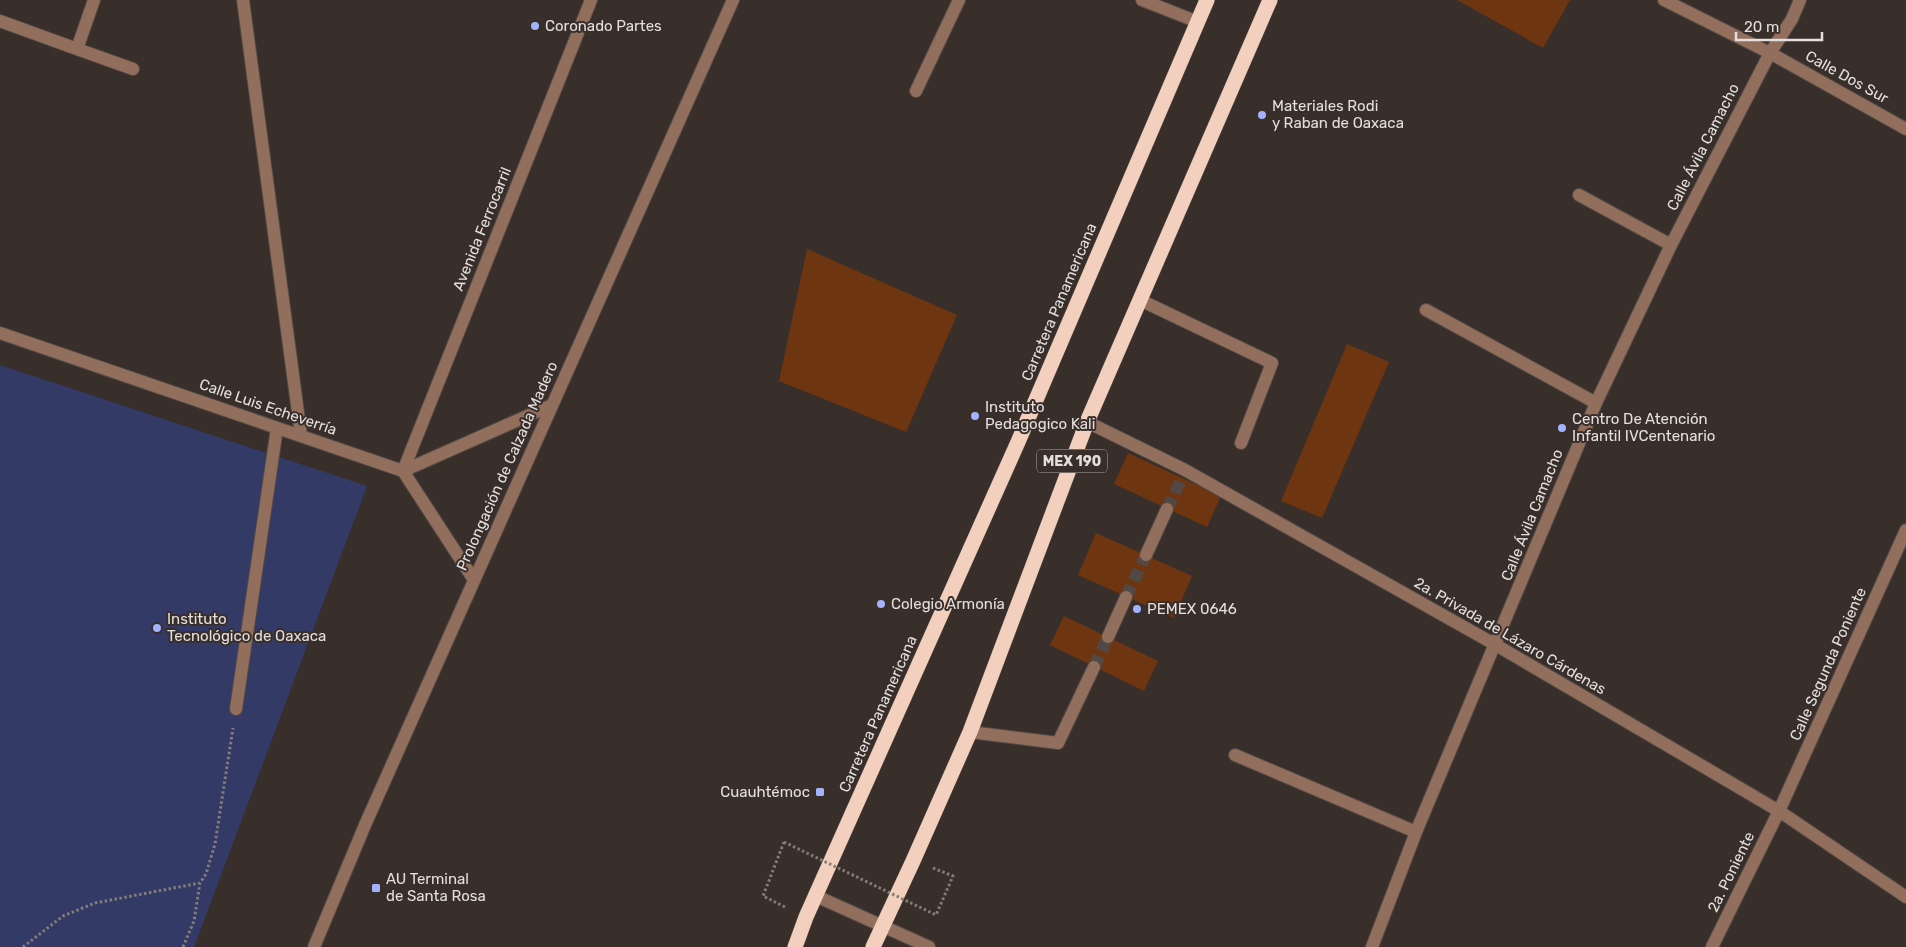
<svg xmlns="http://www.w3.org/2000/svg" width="1906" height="947" viewBox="0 0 1906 947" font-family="Rubik,sans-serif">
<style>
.green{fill:#333a66}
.building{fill:#6e3511}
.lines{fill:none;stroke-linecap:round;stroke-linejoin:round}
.minor-tunnel{stroke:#524946;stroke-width:12;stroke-dasharray:12 6;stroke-linecap:butt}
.minor-casing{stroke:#544b47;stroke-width:14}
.highway-casing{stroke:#544b47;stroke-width:16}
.path{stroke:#847c79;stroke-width:3;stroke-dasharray:2.5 2.5;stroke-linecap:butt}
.minor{stroke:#926e5c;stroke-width:12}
.highway{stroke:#f3d0be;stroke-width:15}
.path-bridge{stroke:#847c79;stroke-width:3;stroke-dasharray:2.5 2.5;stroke-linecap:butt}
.poi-dot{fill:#a3b2fd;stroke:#382f2b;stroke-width:2}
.labels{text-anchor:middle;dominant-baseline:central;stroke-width:4;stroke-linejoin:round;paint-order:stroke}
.shield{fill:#382f2b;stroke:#b0aaa7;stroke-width:1}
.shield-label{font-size:14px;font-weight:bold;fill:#e4dedc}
.poi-label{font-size:15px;fill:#e4dedc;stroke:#382f2b;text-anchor:start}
.street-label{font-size:15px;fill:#e4dedc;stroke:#382f2b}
</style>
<rect width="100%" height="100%" fill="#382f2b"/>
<path class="green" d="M0,365L367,486L194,947H0Z"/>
<path class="building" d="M1457,0H1570L1543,48Z
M807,249L957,315L906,432L779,381Z
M1347,344L1389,362L1322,518L1281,501Z
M1128,453L1221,496L1207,527L1114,484Z
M1096,533L1192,576L1174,618L1078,575Z
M1064,616L1158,661L1144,691L1050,645Z"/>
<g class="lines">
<path class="minor-tunnel" d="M1167,509L1182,478
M1126,597L1146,555
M1094,667L1108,637"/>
<g class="minor-casing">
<path id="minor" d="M243,0L301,435
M1142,0L1198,22
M1664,0L1770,53L1906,129
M0,21L77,49L94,0
M77,49L133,69
M916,91L959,0
M1579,195L1671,245
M1140,300L1272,363L1241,443
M1426,310L1596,403
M0,333L403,471L474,580
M1087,422L1185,470L1496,645L1779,811L1906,897
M403,471L591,0
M403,471L552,405
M1146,555L1167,509
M1108,637L1126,597
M236,709L277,428
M970,732L1058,743L1094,667
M1235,755L1416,832
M816,896L929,947
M314,947L365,825L733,0
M1372,947L1416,832L1596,403L1671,245L1770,53L1792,19L1800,0
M1712,947L1779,811L1906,530"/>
</g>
<g class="highway-casing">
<path id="highway" d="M795,947L806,917L1018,442L1207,0
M873,947L913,861L970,732L1087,422L1270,0"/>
</g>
<path class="path" d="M784,842L763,896L787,908
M933,868L953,876L936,915
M23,947L63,916L95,903L200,883L206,874L215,844L233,728
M183,947L194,921L200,883"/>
<use href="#minor" class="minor"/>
<use href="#highway" class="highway"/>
<path class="path-bridge" d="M784,842L936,915"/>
</g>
<g class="poi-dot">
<circle cx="535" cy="26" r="5"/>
<circle cx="1262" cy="115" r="5"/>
<circle cx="975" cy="416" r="5"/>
<circle cx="1562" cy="428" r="5"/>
<circle cx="881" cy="604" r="5"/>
<circle cx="1137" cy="609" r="5"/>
<circle cx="157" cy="628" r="5"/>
<rect x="815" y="787" width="10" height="10" rx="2.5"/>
<rect x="371" y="883" width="10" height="10" rx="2.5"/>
</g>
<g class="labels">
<rect class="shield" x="1037" y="449.5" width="70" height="23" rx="4"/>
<g class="shield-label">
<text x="1072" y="461">MEX 190</text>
</g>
<g class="poi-label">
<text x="545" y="26">Coronado Partes</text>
<text x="1272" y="106">Materiales Rodi<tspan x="1272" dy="17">y Raban de Oaxaca</tspan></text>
<text x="985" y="407">Instituto<tspan x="985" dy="17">Pedagogico Kali</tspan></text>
<text x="1572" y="419">Centro De Atención<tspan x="1572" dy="17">Infantil IVCentenario</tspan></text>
<text x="891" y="604">Colegio Armonía</text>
<text x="1147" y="609">PEMEX 0646</text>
<text x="167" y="619">Instituto<tspan x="167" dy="17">Tecnológico de Oaxaca</tspan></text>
<text x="810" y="792" text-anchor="end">Cuauhtémoc</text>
<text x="386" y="879">AU Terminal<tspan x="386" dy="17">de Santa Rosa</tspan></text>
</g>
<g class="street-label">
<text transform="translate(1847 77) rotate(29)">Calle Dos Sur</text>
<text transform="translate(1703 147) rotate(-63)">Calle Ávila Camacho</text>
<text transform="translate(482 229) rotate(-68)">Avenida Ferrocarril</text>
<text transform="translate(1059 302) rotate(-67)">Carretera Panamericana</text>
<text transform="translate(268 407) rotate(19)">Calle Luis Echeverría</text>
<text transform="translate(507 466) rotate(-66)">Prolongación de Calzada Madero</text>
<text transform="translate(1532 515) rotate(-68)">Calle Ávila Camacho</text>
<text transform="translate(1510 636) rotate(30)">2a. Privada de Lázaro Cárdenas</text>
<text transform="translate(1828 664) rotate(-66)">Calle Segunda Poniente</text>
<text transform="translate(878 714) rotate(-66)">Carretera Panamericana</text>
<text transform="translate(1731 872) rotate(-64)">2a. Poniente</text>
</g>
</g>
<path d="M1736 32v8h86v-8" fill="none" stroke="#e4dedc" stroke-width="2.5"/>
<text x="1744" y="32" font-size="15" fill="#e4dedc" stroke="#382f2b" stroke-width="4" paint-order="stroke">20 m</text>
</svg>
